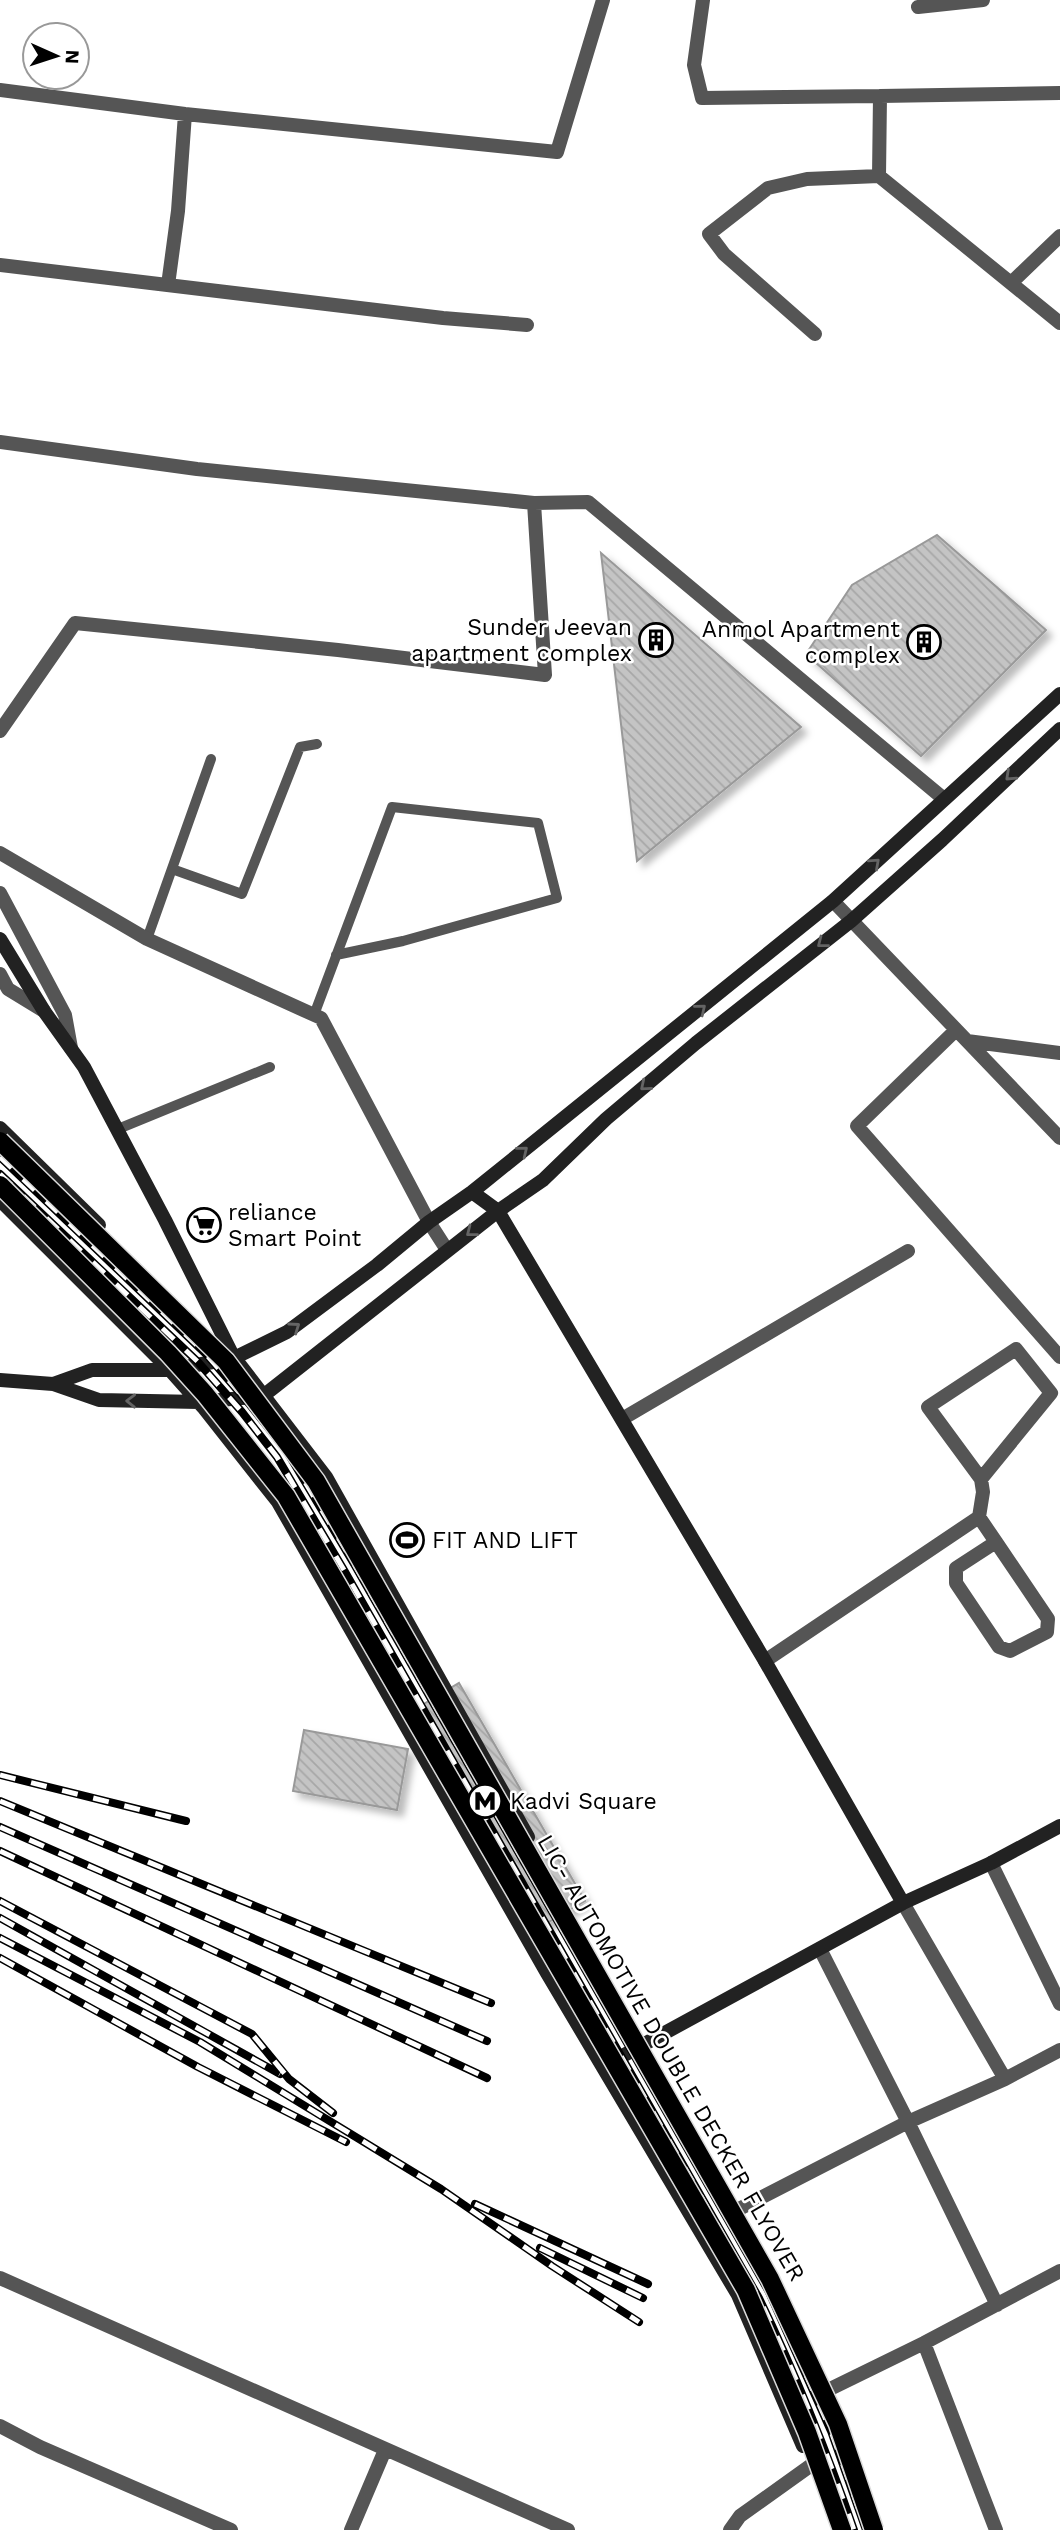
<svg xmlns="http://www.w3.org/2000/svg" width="1060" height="2530" viewBox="0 0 1060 2530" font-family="'Work Sans',sans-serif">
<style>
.building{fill:url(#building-back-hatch);stroke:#999;stroke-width:2;filter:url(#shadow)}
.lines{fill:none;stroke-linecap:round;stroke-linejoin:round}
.lane{stroke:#555;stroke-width:10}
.street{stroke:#555;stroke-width:14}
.secondary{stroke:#222;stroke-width:14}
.rail-casing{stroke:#000;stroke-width:8}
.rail{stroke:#fff;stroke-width:5;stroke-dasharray:16;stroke-linecap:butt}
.primary-bridge-casing{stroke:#dbdbdb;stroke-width:21;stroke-linecap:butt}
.primary-bridge{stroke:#000;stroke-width:18}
.oneway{stroke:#646464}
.labels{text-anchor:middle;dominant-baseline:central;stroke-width:5;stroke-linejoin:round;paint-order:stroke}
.poi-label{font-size:23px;fill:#000;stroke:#fff;text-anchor:start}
.street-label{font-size:23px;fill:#000;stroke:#fff}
</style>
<defs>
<pattern id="building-back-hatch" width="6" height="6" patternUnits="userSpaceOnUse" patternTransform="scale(1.75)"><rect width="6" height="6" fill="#c4c4c4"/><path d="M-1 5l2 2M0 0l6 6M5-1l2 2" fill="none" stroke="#a7a7a7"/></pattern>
<filter id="shadow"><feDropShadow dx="6" dy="6" stdDeviation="3.5" flood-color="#0004"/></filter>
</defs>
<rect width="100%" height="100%" fill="#fff"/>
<path class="building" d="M937,535L1046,630L921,756L806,654L852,585Z
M601,553L801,727L637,861Z
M459,1683L585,1901L528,1934L402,1717Z
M304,1730L408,1749L397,1810L293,1791Z"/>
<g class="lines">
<path class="lane" d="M172,869L242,894L300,747L317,744
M147,939L211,759
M314,1015L392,807L538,823L557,898L403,941L336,955
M118,1129L270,1067"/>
<path class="street" d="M703,0L694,65L702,98L880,96L879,176L1060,323
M918,7L983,0
M0,90L185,114L557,152L603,0
M880,96L1060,93
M0,265L443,318L527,325
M1011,283L1060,236
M168,285L178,211L185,114
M815,334L724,254L709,234L768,188L807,179L879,176
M0,442L197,469L534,503L588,502L944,799
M0,731L75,623L338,650L545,675L534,503
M0,853L147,939L321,1018L429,1222L447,1250
M0,893L65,1015L71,1048
M833,901L1060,1138
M0,974L8,989L44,1011
M956,1030L857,1126L1060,1357
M967,1041L1060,1053
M622,1419L908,1251
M981,1479L1051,1393L1016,1349L928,1407L981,1479L983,1492L979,1517L996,1542L956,1568V1583L999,1647L1010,1651L1047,1632L1048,1619L996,1542
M765,1661L979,1517
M991,1863L1060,2004
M903,1903L1005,2079
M820,1949L908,2122L997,2305
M739,2209L908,2122L1005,2079L1060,2050
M0,2278L568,2530
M924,2343L996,2530
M830,2389L924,2343L1060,2271
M0,2426L40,2447L231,2530
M351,2530L385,2450
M730,2530L740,2516L810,2466"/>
<path class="secondary" d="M0,939L44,1011L84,1067L165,1220L234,1358
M0,1128L99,1225
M472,1192L498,1211L765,1661L903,1903
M0,1200L170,1370L203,1407L278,1502L547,1973L738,2295L803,2446
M240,1365L326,1477L528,1837
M0,1380L53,1384L99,1400L199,1402L263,1396L498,1211L543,1180L606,1119L696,1043L851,921L942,840L1060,729
M53,1384L92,1370H170L234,1358L287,1332L377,1265L429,1222L472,1192L833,901L1060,694
M604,2066L903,1903L991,1863L1060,1826"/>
<g class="rail-casing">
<path id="rail" d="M0,1157L206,1354L250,1405L286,1450L354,1564L769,2292L831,2431L866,2530
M0,1174L198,1362L242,1412L277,1457L344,1570L759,2298C796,2375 826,2449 854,2530
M0,1775L186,1821
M0,1801L491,2003
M0,1827L487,2041
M0,1851L487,2078
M0,1901L252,2034L289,2079L333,2113
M0,1918L280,2074
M0,1938L200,2042L441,2189L552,2266L639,2322
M0,1958L198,2067L346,2142
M475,2204L648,2284
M540,2248L643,2298"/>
</g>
<use href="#rail" class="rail"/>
<g class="primary-bridge-casing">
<path id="primary-bridge" d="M0,1141L226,1361L316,1481L770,2279L838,2424L874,2530
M0,1185L168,1353L205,1394L286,1496L746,2290L807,2432L842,2530"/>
</g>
<use href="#primary-bridge" class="primary-bridge"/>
</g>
<defs><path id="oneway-chevron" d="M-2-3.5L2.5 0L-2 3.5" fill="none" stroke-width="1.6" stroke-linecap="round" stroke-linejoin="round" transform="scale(1.75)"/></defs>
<g class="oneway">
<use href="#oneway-chevron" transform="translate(1010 776) rotate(137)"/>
<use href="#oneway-chevron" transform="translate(875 863) rotate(-42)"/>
<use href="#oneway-chevron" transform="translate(822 943) rotate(142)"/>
<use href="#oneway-chevron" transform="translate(701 1009) rotate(-39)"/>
<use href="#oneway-chevron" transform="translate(645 1086) rotate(140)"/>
<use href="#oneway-chevron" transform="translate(523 1151) rotate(-39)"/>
<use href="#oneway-chevron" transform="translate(471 1232) rotate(142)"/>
<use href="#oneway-chevron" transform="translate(295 1327) rotate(-35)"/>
<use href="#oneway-chevron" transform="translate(131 1401) rotate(-179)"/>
</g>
<defs>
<g id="building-ring" transform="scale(1.75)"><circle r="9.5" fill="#fff" stroke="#000" stroke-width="1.5"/><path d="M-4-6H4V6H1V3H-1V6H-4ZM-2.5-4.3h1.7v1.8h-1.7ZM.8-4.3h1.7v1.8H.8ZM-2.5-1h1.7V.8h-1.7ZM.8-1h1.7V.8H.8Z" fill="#000"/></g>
<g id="supermarket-ring" transform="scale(1.75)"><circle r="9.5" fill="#fff" stroke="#000" stroke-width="1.5"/><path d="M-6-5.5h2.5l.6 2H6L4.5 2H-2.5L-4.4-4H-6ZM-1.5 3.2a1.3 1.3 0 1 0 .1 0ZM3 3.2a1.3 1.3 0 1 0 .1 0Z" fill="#000"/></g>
<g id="stadium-ring" transform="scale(1.75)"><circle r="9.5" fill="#fff" stroke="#000" stroke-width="1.5"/><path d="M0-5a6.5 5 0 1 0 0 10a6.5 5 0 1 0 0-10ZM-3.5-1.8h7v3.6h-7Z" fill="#000"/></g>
<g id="metro-ring" transform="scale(1.75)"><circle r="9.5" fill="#fff" stroke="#000" stroke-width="1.5"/><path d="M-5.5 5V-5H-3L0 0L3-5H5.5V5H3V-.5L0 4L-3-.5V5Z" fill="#000"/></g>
</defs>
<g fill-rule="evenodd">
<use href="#building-ring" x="656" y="640"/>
<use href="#building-ring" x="924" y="642"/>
<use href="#supermarket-ring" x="204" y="1225"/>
<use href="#stadium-ring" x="407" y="1540"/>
<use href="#metro-ring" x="485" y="1801"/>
</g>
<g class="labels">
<g class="poi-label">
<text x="632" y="627" text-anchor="end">Sunder Jeevan<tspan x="632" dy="26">apartment complex</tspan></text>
<text x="900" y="629" text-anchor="end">Anmol Apartment<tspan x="900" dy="26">complex</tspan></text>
<text x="228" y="1212">reliance<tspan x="228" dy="26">Smart Point</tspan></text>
<text x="432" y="1540">FIT AND LIFT</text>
<text x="510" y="1801">Kadvi Square</text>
</g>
<g class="street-label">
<text transform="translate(671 2058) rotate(60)">LIC- AUTOMOTIVE DOUBLE DECKER FLYOVER</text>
</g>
</g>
<g transform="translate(56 56) rotate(93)"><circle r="33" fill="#ffffff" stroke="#999999" stroke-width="2"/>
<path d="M0-5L12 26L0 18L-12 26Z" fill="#000000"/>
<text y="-10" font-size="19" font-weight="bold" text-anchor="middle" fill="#000000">N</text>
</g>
</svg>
